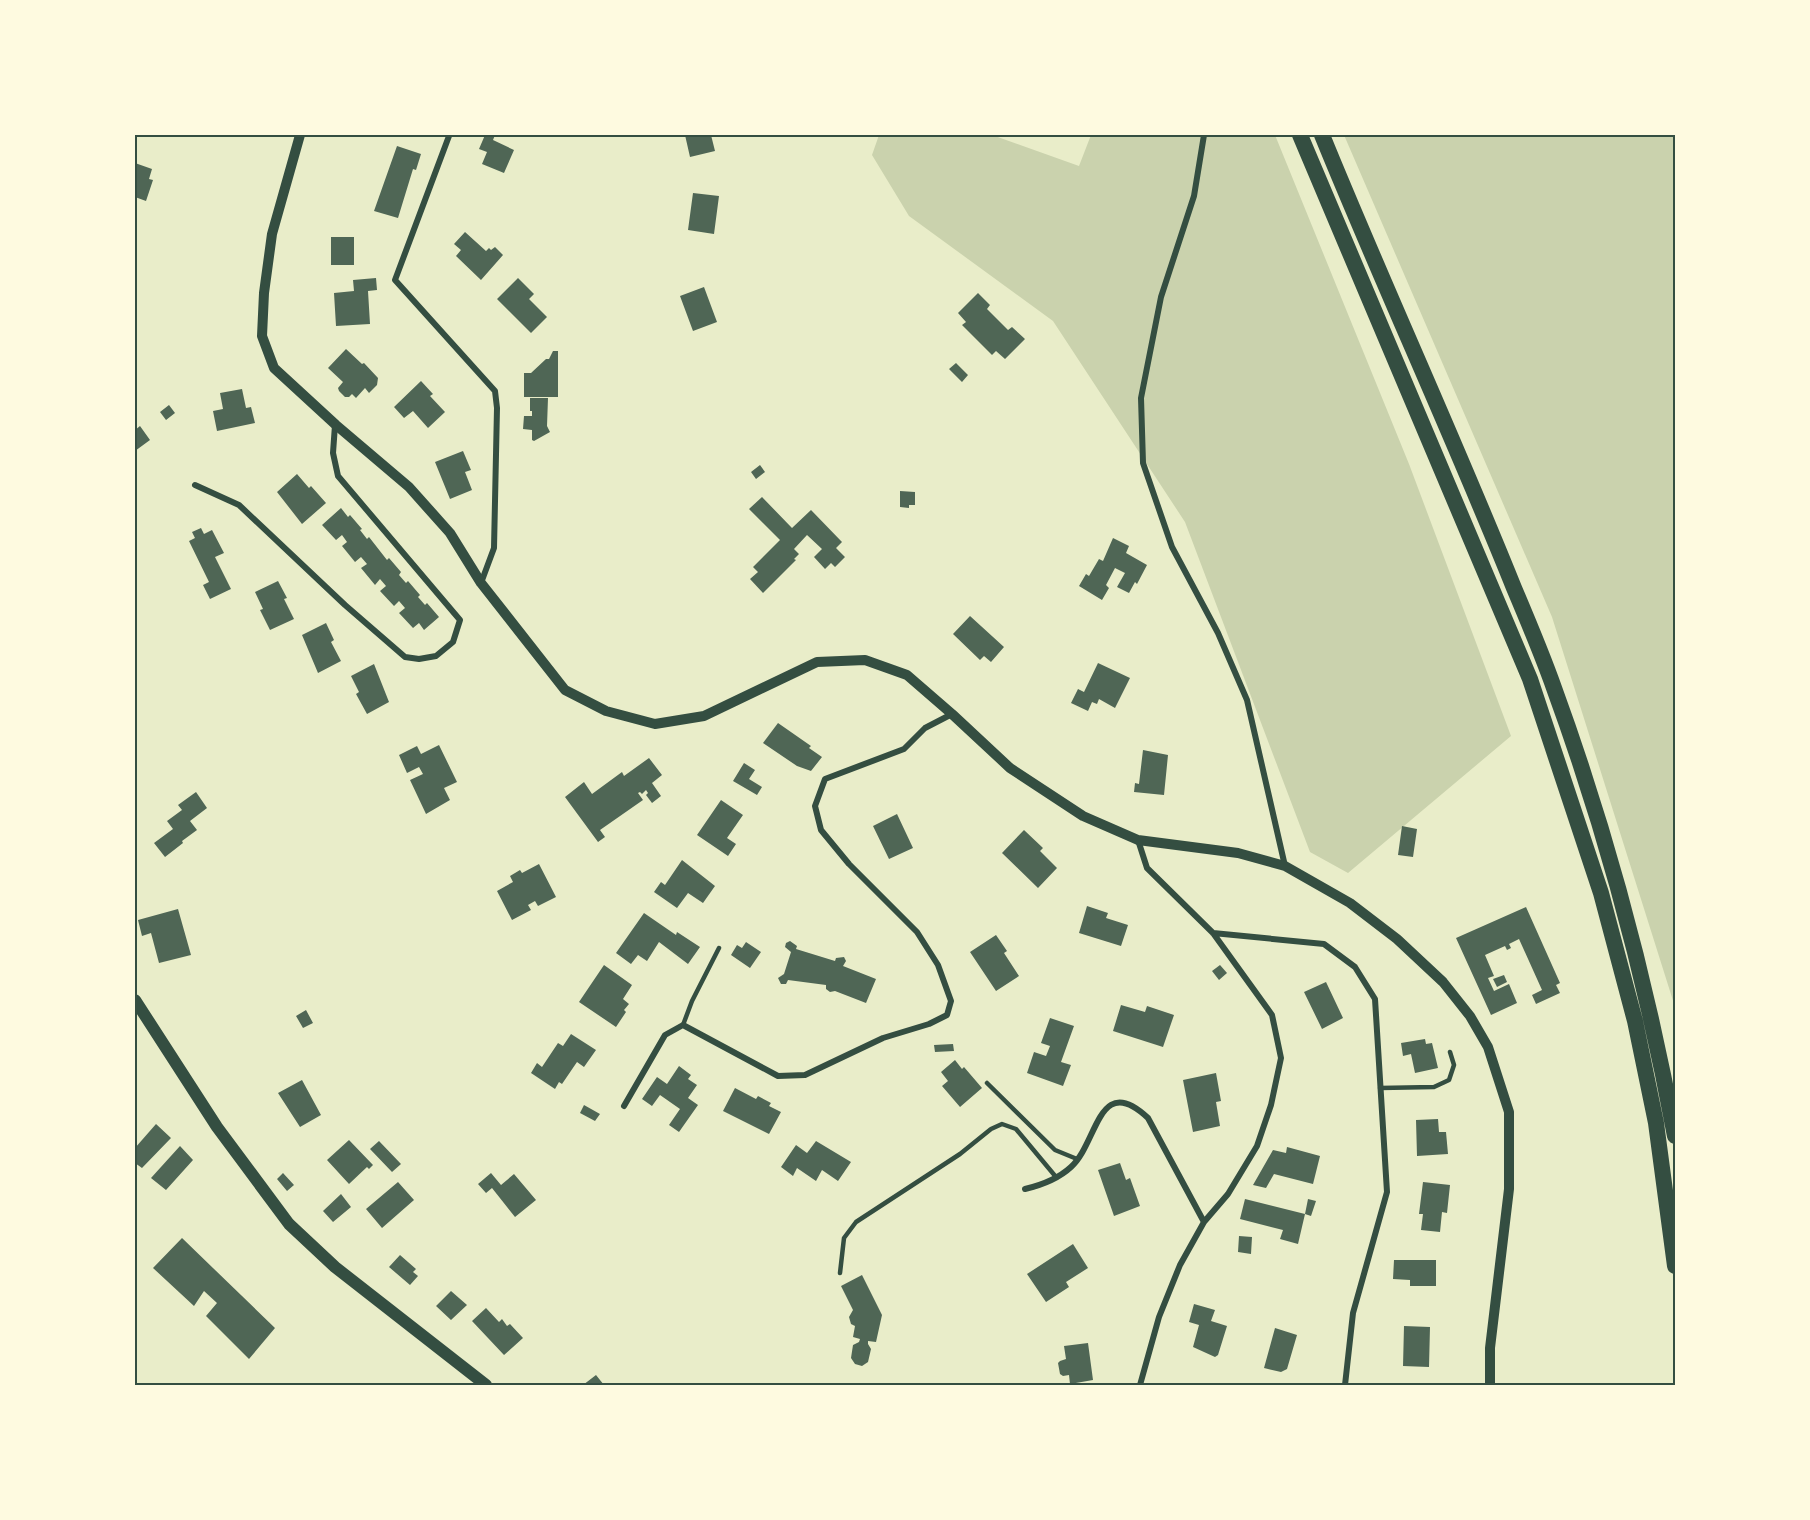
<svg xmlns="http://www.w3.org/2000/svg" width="1810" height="1520" viewBox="0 0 1810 1520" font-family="'Roboto Serif',serif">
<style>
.green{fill:#cad2ad}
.building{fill:#4f6655}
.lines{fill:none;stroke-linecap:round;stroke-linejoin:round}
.service{stroke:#344e41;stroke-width:4.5}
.minor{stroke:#344e41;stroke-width:6}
.tertiary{stroke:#344e41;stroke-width:10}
.secondary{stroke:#344e41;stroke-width:12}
.trunk{stroke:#344e41;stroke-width:16}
.neatline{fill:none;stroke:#344e41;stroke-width:2}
</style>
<rect width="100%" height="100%" fill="#e9edc9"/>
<path class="green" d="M879,135H992L1079,166L1091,135H1275L1409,464L1511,736L1348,873L1310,852L1185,522L1053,321L909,216L872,155Z
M1344,135H1675V1007L1552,617Z"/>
<path class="building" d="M485,135H495L493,140L514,150L504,173L482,164L487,152L479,149Z
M685,135H711L715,151L690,157Z
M397,146L421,154L416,170L413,169L398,218L374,211Z
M135,163L152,169L149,179L153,180L146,201L135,197Z
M693,193L719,196L714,234L688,230Z
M465,232L486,251L489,248L491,250L495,247L503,255L481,280L456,256L461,250L454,244Z
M331,237H354V265H331Z
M376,278L377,290L368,291L370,324L336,326L334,293L354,291L353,280Z
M518,278L534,294L529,299L547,317L531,333L497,299Z
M704,287L717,322L693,331L680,296Z
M978,293L990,305L987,309L1008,330L1012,327L1025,339L1005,359L996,351L992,355L962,325L966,322L958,313Z
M346,349L362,364L364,363L378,378L377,385L369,393L365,388L356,398L352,394L349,397H345L339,391L338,388L343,382L328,368Z
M553,351H558V397H524V373H531L546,359H549Z
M956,363L968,375L962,382L949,369Z
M421,381L433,394L430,396L445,412L428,428L413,411L404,418L394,407Z
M242,389L246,408L251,407L255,423L217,431L213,411L223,409L220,393Z
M530,398H548L547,426L550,432L534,441L532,440V430L523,429L524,416H532V411H530Z
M169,405L175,413L166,420L160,412Z
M140,426L150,440L135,451V430Z
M463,451L471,470L465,472L472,490L450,499L435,462Z
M760,465L765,472L756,479L751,472Z
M297,474L309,488L311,486L326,503L302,524L277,492Z
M900,491L915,492V505H909V508L900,507Z
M762,497L792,528L811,510L842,542L836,548L845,557L835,567L831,563L825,569L814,557L822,549L807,535L794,549L799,554L794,559L796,560L763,593L750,579L758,572L753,567L780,540L749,509Z
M341,508L348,517L350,515L362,529L360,530L367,539L369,537L387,560L389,558L401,572L399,575L406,583L408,581L420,595L418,597L425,605L427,603L439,617L424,630L419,623L413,628L399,613L405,608L399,601L394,606L380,591L386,586L380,579L375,585L361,568L367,564L361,557L355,562L342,546L347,542L342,535L336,540L322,525Z
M201,528L204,534L212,530L224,553L215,557L231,589L210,599L203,585L209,582L189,541L195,538L192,532Z
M1113,538L1129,546L1126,553L1147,565L1137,584L1135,582L1129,593L1117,587L1125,573L1115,568L1106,585L1109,588L1102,600L1079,586L1086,574L1089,576L1099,559L1103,561Z
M278,581L287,598L284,599L294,619L270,630L260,610L263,609L255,592Z
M970,616L1004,647L991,662L984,656L980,660L953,634Z
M326,623L334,640L331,642L341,661L318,673L302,635Z
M1098,663L1130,678L1115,708L1099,699L1097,704L1092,702L1088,711L1071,703L1078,689L1084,692Z
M374,664L389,702L367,714L356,694L359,692L351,676Z
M778,723L811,746L809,748L822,757L811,771L797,766L763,743Z
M439,745L457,782L444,788L450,800L426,814L410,780L423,774L419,767L407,773L399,755L417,746L421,754Z
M1143,750L1168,755L1164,795L1134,792L1135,783L1139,784Z
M649,758L662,775L652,783L661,796L652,803L646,795L648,793L646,790L642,794L640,792L638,793L643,800L600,830L605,837L598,842L565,797L584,782L592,794L622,772L624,776Z
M744,763L755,770L749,779L762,787L757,795L733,781Z
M196,792L207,808L190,821L197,830L182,841L183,843L165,857L154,843L173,829L167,821L182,810L178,805Z
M721,800L743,815L727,838L736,844L728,856L697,835Z
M897,814L913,848L889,859L873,826Z
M1402,826L1417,829L1413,857L1398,855Z
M1024,830L1043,848L1040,851L1057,868L1038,888L1002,853Z
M682,860L715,886L703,903L688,893L677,908L654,892L661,882L665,885Z
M539,864L556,897L538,906L535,901L528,905L531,910L512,920L497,891L513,882L510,876L520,870L522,873Z
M1087,906L1108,913L1106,918L1128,925L1121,946L1079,933Z
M1526,907L1560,983L1556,985L1560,993L1536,1004L1532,995L1542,990L1519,939L1509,944L1511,948L1507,950L1505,946L1485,955L1494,976L1488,978L1494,991L1509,984L1517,1003L1491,1015L1456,938Z
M178,909L191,955L159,963L151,933L142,936L138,920Z
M644,913L676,935L677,932L700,947L688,964L659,942L647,961L638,955L631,964L616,953Z
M996,935L1007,951L1004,953L1019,976L996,991L970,952Z
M790,941L797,946L796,949L835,961L836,958L844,957L846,961L843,966L876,979L866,1003L835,991L830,992L826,989V985L788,980L786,984H781L778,978L784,974L791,952L785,947L786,943Z
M746,942L761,952L750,968L731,955L737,945L742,948Z
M604,965L632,985L623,999L629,1004L624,1010L626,1012L616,1027L579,1002Z
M1220,965L1227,973L1219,980L1212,971Z
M1504,975L1507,982L1497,987L1493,979Z
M1326,982L1343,1018L1322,1029L1304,992Z
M1121,1005L1145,1012L1147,1006L1174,1015L1163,1047L1113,1031Z
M306,1010L313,1023L303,1028L296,1016Z
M1050,1018L1074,1026L1061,1062L1071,1065L1063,1086L1027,1073L1034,1052L1046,1056L1050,1046L1041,1043Z
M571,1034L596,1050L584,1067L577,1062L562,1084L559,1082L555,1089L531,1073L537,1063L542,1067L558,1043L563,1046Z
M1425,1039L1426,1044L1432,1043L1438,1068L1415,1073L1411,1054L1403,1056L1401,1043Z
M953,1044L954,1051L935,1052L934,1045Z
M955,1060L962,1069L964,1067L982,1088L960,1107L942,1086L948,1081L941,1072Z
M679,1066L691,1075L688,1079L697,1085L688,1098L698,1105L679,1132L669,1125L680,1109L660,1095L652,1106L642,1099L657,1077L667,1084Z
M1216,1073L1221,1101L1216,1102L1220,1126L1193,1132L1183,1080Z
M302,1080L321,1115L300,1127L278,1093Z
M735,1088L756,1099L758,1096L771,1103L769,1106L781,1112L769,1134L723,1111Z
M584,1105L600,1114L595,1121L580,1113Z
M1438,1119L1439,1132H1446L1448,1154L1417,1156L1416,1120Z
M156,1124L171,1138L142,1168L135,1163V1148Z
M349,1140L373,1165L369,1169L367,1167L349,1184L327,1160Z
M379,1141L401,1164L392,1172L370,1149Z
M816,1141L851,1162L838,1181L822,1170L816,1181L797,1168L793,1176L781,1167L796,1145L807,1153Z
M180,1146L193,1160L166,1190L151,1178Z
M1287,1147L1320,1156L1313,1184L1274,1174L1266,1188L1253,1185L1273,1150L1286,1153Z
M1120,1163L1126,1180L1130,1178L1140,1206L1114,1216L1098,1170Z
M283,1173L294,1185L287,1191L277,1179Z
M491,1173L501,1185L514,1174L536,1200L515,1217L492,1188L486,1193L478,1184Z
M398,1182L414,1200L382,1228L366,1209Z
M1423,1182L1450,1185L1447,1213L1442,1212L1440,1232L1421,1230L1423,1214H1419Z
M341,1194L351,1207L333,1222L323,1211Z
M1245,1199L1305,1214L1298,1244L1280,1239L1283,1230L1240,1219Z
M1308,1199L1316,1201L1311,1216L1305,1214Z
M1239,1236L1252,1237L1251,1254L1238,1252Z
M182,1238L275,1328L249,1359L206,1316L217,1303L204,1291L194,1306L153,1268Z
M1073,1244L1088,1268L1066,1282L1069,1287L1046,1302L1027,1274Z
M400,1255L416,1269L413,1272L418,1276L410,1285L389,1267Z
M1394,1260H1436V1286H1410V1280L1393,1279Z
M862,1275L882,1315L876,1342L868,1341V1344L871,1349L868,1362L862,1366L855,1364L851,1358L853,1345L859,1342L860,1339L853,1337L855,1326L851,1324L849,1317L853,1310L841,1286Z
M451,1291L467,1305L451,1320L436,1306Z
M1194,1304L1215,1310L1211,1321L1227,1326L1218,1355L1215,1357L1193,1347L1199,1325L1189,1322Z
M486,1308L499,1322L502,1319L507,1326L510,1324L523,1338L504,1355L472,1321Z
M1404,1326L1430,1327L1429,1367L1403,1366Z
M1275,1328L1297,1335L1287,1369L1281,1372L1264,1368Z
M1088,1343L1093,1380L1070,1384L1069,1375L1063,1376L1060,1374L1058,1363L1060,1361L1066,1359L1064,1346Z
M596,1375L604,1385H583Z"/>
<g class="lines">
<path class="service" d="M683,1025L692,1001L719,948
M987,1083L1055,1150L1077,1159
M1380,1088L1434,1087L1449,1080L1454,1065L1450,1052
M840,1273L844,1238L856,1222L960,1154L991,1129L1002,1124L1016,1129L1056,1177"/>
<path class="minor" d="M1204,135L1194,196L1161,297L1141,398L1143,463L1172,547L1218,633L1247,700L1285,866
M449,136L395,280L495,391L497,408L494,548L481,583
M195,485L239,505L345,605L405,657L419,659L436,656L453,642L460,620L338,476L333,453L335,425
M1138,840L1147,868L1213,933L1272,1015L1281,1058L1271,1105L1257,1146L1228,1194L1204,1222L1180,1265L1159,1317L1140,1385
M1213,933L1324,944L1355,967L1375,999L1387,1192L1353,1313L1345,1385
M624,1106L665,1035L683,1025L778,1076L805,1075L883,1038L929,1024L947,1015L951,1001L938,965L917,932L849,864L821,830L815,806L825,779L904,749L925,728L952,714
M1025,1189C1042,1185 1058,1179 1071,1167C1098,1143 1098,1071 1148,1118L1204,1222"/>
<path class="tertiary" d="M300,135L272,234L264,293L262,336L274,368L336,425L409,487L450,533L481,583L565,690L606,711L655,724L704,716L817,662L865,660L907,675L952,714L1010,768L1083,816L1138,840L1238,853L1285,866L1350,903L1397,939L1443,982L1470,1016L1488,1047L1509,1112V1189L1490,1348V1385"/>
<path class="secondary" d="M135,1000L217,1127L289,1224L335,1267L486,1385"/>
<path class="trunk" d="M1300,135L1530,679L1601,893L1635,1021L1656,1123L1675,1266
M1322,135C1384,287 1453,436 1514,588C1528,621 1542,654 1554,688C1607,833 1647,984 1675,1136"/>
</g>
<rect width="1810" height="1520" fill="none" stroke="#fefae0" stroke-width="273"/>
<rect x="136" y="136" width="1538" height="1248" class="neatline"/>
</svg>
